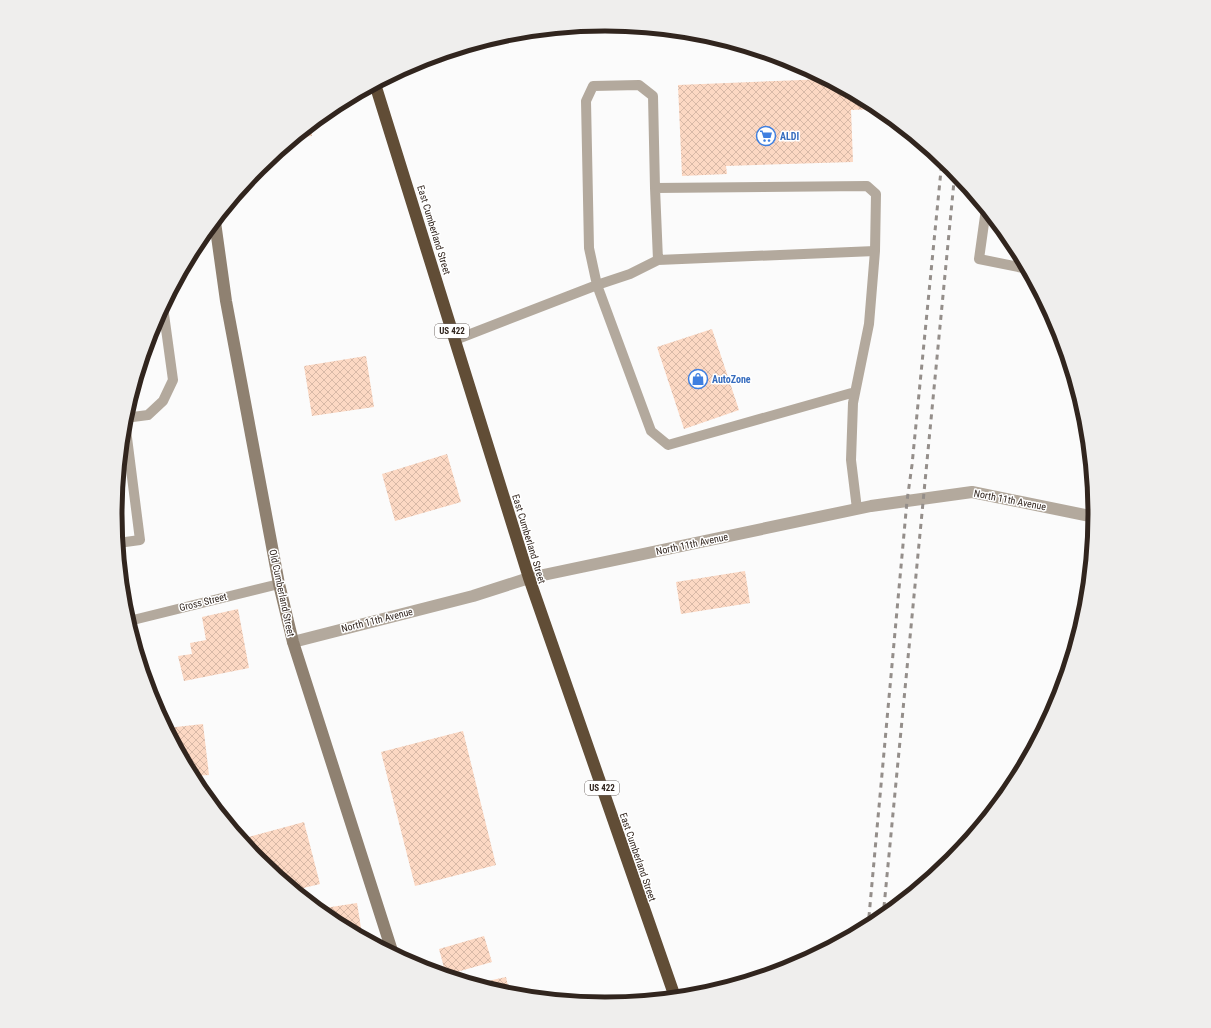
<svg xmlns="http://www.w3.org/2000/svg" width="1211" height="1028" viewBox="0 0 1211 1028" font-family="'Roboto Condensed',sans-serif">
<style>
.building{fill:url(#building-cross-hatch)}
.lines{fill:none;stroke-linecap:round;stroke-linejoin:round}
.lane{stroke:#b3a99d;stroke-width:10}
.street{stroke:#b3a99d;stroke-width:12}
.secondary{stroke:#8f8171;stroke-width:12}
.highway{stroke:#614d36;stroke-width:12}
.rail{stroke:#948e8a;stroke-width:3;stroke-dasharray:5 5;stroke-linecap:butt}
.labels{text-anchor:middle;dominant-baseline:central;stroke-width:3;stroke-linejoin:round;paint-order:stroke}
.shield{fill:#fff;stroke:#6f6662;stroke-width:1}
.shield-label{font-size:9px;font-weight:bold;fill:#31251e}
.shop-label{font-size:10px;font-weight:bold;fill:#366cbe;stroke:#fff;text-anchor:start}
.street-label{font-size:10px;fill:#31251e;stroke:#fff}
.rim{fill:none;stroke:#31251e;stroke-width:5}
</style>
<defs>
<pattern id="building-cross-hatch" width="8" height="8" patternUnits="userSpaceOnUse"><rect width="8" height="8" fill="#fcd8c3"/><path d="M0 0l8 8M0 8l8-8" fill="none" stroke="#d8b9a7"/></pattern>
</defs>
<rect width="100%" height="100%" fill="#fbfbfb"/>
<path class="building" d="M827,79L879,108V109L851,110L853,162L726,166L727,174L682,176L678,85Z
M311,125L312,136L295,138L302,132Z
M712,329L739,410L684,429L657,347Z
M366,356L374,407L312,416L304,366Z
M447,454L461,502L395,521L382,474Z
M745,571L750,603L681,614L676,582Z
M238,609L249,668L184,681L178,656L192,654L190,643L206,640L202,617Z
M203,724L209,775L193,776L167,728Z
M463,731L496,865L415,886L381,752Z
M201,778L205,795L195,780Z
M304,822L320,884L295,890L259,860L241,839Z
M357,903L361,928L348,929L333,921L318,909Z
M484,936L492,962L446,975L439,949Z
M506,977L510,995L474,984Z"/>
<g class="lines">
<path class="lane" d="M655,188L658,260
M986,209L979,259L1028,269
M455,340L597,285L630,274L658,260L875,251
M855,392L668,445L651,431L597,285L589,248L586,101L593,86L639,85L653,96L655,188L867,186L876,194L875,251L869,324L853,403L851,460L857,509
M125,418L148,415L163,401L173,380L163,307
M118,543L140,540L125,422
M129,623V621L279,584"/>
<path class="street" d="M293,642L473,596L529,578L871,506L972,492L1095,517"/>
<path class="secondary" d="M215,222L226,301L279,584L293,642L393,954"/>
<path class="highway" d="M375,84L529,578L675,997"/>
<path class="rail" d="M883,917L955,171
M868,927L907,501L912,465L942,160"/>
</g>
<defs>
<g id="supermarket-ring" transform="scale(1)"><circle r="9.5" fill="#fff" stroke="#3f7fe0" stroke-width="1.5"/><path d="M-6-5.5h2.5l.6 2H6L4.5 2H-2.5L-4.4-4H-6ZM-1.5 3.2a1.3 1.3 0 1 0 .1 0ZM3 3.2a1.3 1.3 0 1 0 .1 0Z" fill="#3f7fe0"/></g>
<g id="shop-ring" transform="scale(1)"><circle r="9.5" fill="#fff" stroke="#3f7fe0" stroke-width="1.5"/><path d="M-5-2.5h2.3a2.7 3.5 0 0 1 5.4 0H5L5.5 6h-11ZM-1.5-2.5h3a1.5 2.3 0 0 0-3 0Z" fill="#3f7fe0"/></g>
</defs>
<g fill-rule="evenodd">
<use href="#supermarket-ring" x="766" y="136"/>
<use href="#shop-ring" x="698" y="379"/>
</g>
<g class="labels">
<g class="shield">
<rect x="435" y="324" width="34" height="14" rx="3"/>
<rect x="585" y="781" width="34" height="14" rx="3"/>
</g>
<g class="shield-label">
<text x="452" y="331">US 422</text>
<text x="602" y="788">US 422</text>
</g>
<g class="shop-label">
<text x="780" y="136">ALDI</text>
<text x="712" y="379">AutoZone</text>
</g>
<g class="street-label">
<text transform="translate(434 230) rotate(73)">East Cumberland Street</text>
<text transform="translate(1010 500) rotate(11)">North 11th Avenue</text>
<text transform="translate(529 539) rotate(73)">East Cumberland Street</text>
<text transform="translate(692 544) rotate(-12)">North 11th Avenue</text>
<text transform="translate(282 593) rotate(78)">Old Cumberland Street</text>
<text transform="translate(203 602) rotate(-14)">Gross Street</text>
<text transform="translate(377 620) rotate(-14)">North 11th Avenue</text>
<text transform="translate(638 857) rotate(71)">East Cumberland Street</text>
</g>
</g>
<path d="M0 0H1211V1028H0ZM122 514a483 483 0 1 1 966 0a483 483 0 1 1-966 0Z" fill="#efeeed" fill-rule="evenodd"/>
<path class="rim" d="M122 514a483 483 0 1 1 966 0a483 483 0 1 1-966 0Z"/>
</svg>
